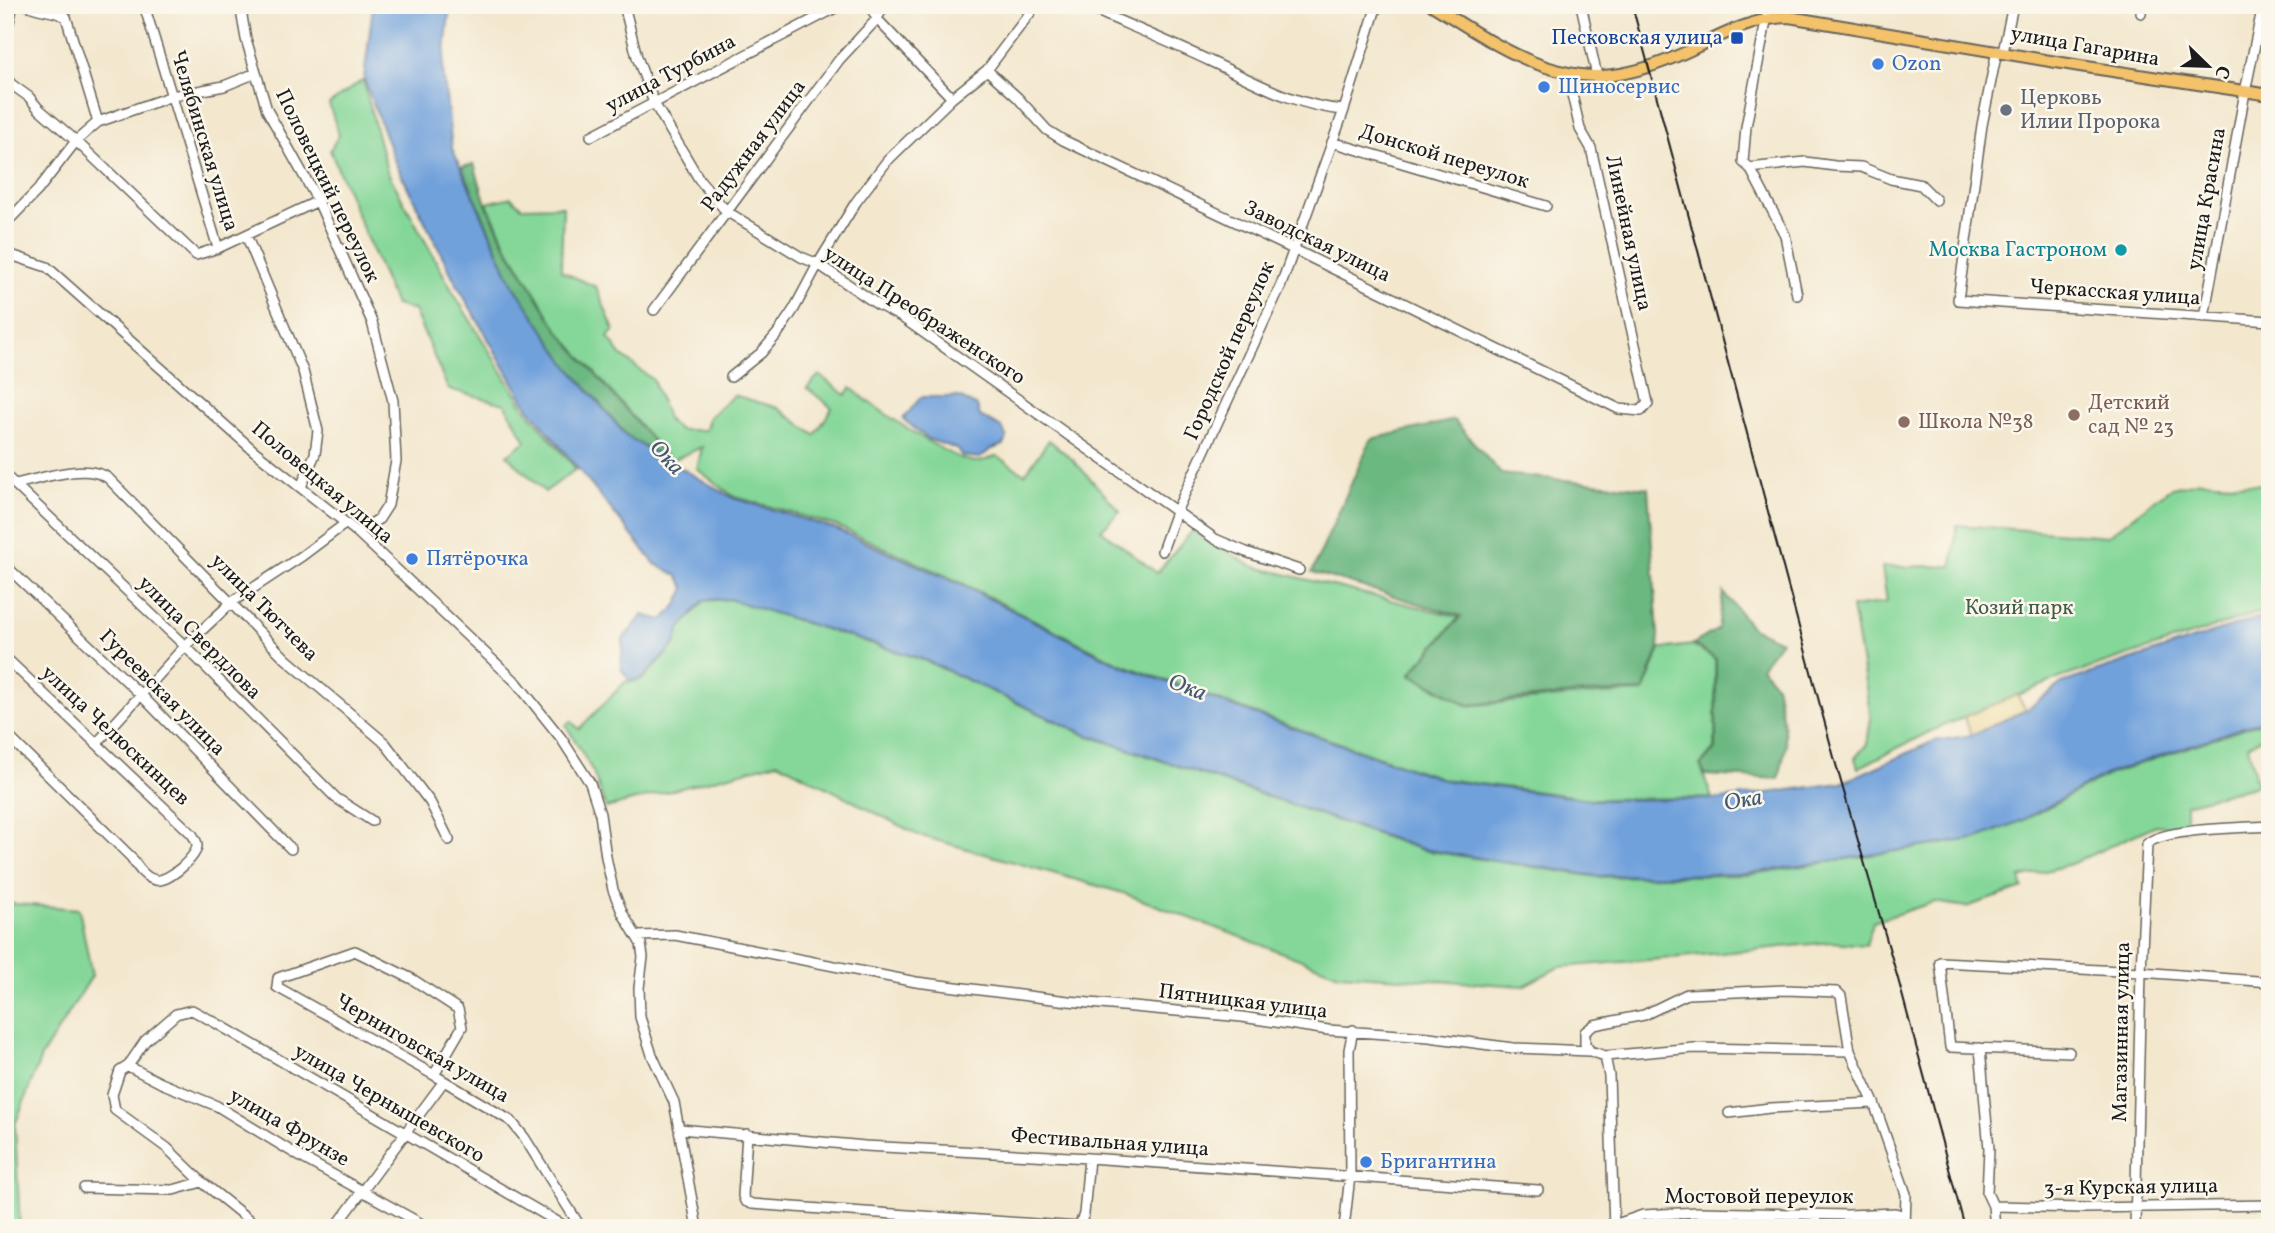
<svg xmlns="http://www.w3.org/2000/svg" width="2275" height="1233" viewBox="0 0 2275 1233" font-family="Vollkorn,serif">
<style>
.green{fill:#85d799;stroke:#507a5a;stroke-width:2}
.forest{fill:#6cb881;stroke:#446a4e;stroke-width:2}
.sand{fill:#eeda9e;stroke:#857b5d;stroke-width:2}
.water{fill:#71a1db;stroke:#465e7c;stroke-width:2}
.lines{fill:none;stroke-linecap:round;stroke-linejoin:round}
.minor-casing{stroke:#67635a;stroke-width:12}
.major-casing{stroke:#67635a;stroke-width:14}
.minor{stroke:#fff;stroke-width:9}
.major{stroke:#f3c26a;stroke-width:10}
.rail{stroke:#1c1c1c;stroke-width:2}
.transit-dot{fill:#1a4fb4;stroke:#fbf7ec;stroke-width:2.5}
.shop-dot{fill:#3f7fe0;stroke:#fbf7ec;stroke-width:2.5}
.worship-dot{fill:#6b7280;stroke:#fbf7ec;stroke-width:2.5}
.culture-dot{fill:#0f9aa8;stroke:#fbf7ec;stroke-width:2.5}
.education-dot{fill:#8d6e63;stroke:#fbf7ec;stroke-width:2.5}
.labels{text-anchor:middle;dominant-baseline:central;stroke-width:5;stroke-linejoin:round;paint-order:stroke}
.transit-label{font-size:21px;fill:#164399;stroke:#fbf7ec;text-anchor:end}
.street-label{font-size:21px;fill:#1c1c1c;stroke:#fbf7ec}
.shop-label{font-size:21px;fill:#366cbe;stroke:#fbf7ec;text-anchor:start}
.worship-label{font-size:21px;fill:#5b616d;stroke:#fbf7ec;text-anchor:start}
.culture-label{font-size:21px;fill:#0d838f;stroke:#fbf7ec;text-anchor:end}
.education-label{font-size:21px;fill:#785e54;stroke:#fbf7ec;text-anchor:start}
.park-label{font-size:21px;fill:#415d48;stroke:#fbf7ec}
.water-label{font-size:23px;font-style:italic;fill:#425872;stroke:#fbf7ec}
</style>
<rect width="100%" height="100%" fill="#fbf7ec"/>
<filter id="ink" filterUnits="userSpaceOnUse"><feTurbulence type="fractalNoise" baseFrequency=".0143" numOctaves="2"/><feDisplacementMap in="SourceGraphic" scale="14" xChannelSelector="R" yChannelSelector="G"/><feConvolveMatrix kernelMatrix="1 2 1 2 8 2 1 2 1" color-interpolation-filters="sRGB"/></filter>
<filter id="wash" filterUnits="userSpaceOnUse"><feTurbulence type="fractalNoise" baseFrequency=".00686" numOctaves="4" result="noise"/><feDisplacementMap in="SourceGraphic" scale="28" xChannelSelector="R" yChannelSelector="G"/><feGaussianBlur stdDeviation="1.57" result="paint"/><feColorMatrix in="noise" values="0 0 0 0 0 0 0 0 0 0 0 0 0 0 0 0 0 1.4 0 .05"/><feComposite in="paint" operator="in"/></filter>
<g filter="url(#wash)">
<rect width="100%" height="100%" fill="#f3e7cd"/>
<path class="green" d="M363,80L387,171L454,294L524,407L576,469L545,492L507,455L526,441L505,404L448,389L414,310L395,305L330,150L339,135L329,104Z
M511,197L522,207L563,206L561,271L596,287L614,330L608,337L621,355L653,380L668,421L680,430H706L709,417L734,395L778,408L815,435L832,408L807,388L819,375L846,395L851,388C873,406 951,462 977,462C984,462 990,457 997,456L1025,474L1049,440L1073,460L1120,511L1101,530L1157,573L1192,531L1252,566L1459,617L1410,674L1468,706L1582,695L1644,692L1660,649L1692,645L1715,659V748L1700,765L1712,798L1593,799L1444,779L1270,719L1119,663L964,584L837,526L733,496L697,469L702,447L670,461L557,329L506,244L487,203Z
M2199,481L2267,485L2270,483V609L2060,678L1931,731L1858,768L1855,758L1867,744L1871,718L1852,607L1887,602L1882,567L1952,566L1957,525L2108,536L2169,489Z
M729,599L926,661L1083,734L1422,850L1597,877L1747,875L1978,838L2024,820L2108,775L2270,719V733L2248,745L2257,785L2186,804V830L2156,825L2071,864L2020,878L2023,888L1966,907L1934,902L1873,922L1866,945L1832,942L1661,959L1559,967L1523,986L1339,974L1123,893L918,835L778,762L606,808L593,772L566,725L571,721L579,729L626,681L629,683L643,679L676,644L679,630L704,601Z
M5,903L79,909L92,976L41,1057L15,1125L20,1228H5Z"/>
<path class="forest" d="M474,164L486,204L505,244L557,329L669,460L627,436L568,366L512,283L462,167Z
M1454,420L1501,474L1648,488L1659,649L1643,691L1581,693L1468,705L1411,674L1461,616L1312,572L1371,439Z
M1723,592L1752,628L1781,641L1761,667L1776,685L1782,716L1786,745L1779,779L1705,775L1701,765L1716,748V659L1693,644L1718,629Z"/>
<path class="sand" d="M2017,695L2026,710L1972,735L1964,717Z"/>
<path class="water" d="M373,5H450L443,70L452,148L512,283L568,366L626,436L733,498L836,529L964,586L1118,664L1270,720L1444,780L1594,800L1722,799L1841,783L1934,741L1972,735L2026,710L2062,683L2270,614V718L2107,774L2023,820L1978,838L1746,874L1596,876L1422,849L1083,733L925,660L729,599L704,600L679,630L675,644L642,678L630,681L621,669L623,639L643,615L663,620L677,605L685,588L678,576L655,564L525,403L456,283L395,162L364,79Z
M921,397H959L977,406L980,416L1002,428L1007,438L1003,445L990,450L980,458L962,456L957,449L928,439L903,419Z"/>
</g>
<g filter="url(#ink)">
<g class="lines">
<g class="minor-casing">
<path id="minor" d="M27,5C41,12 52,9 66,17L98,122
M144,5L218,248
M240,5L246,39L267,110L318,201L372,322L393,401L396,461L388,505L379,519L357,532
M624,5L637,57L654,103L699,179L726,211L801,257L818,264L877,304L903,318L1215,539L1246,552L1299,570
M870,5L877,19L952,98
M1083,5C1126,24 1170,42 1212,62C1255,82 1295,106 1344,110
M1581,5L1597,76
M1769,5L1746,127L1743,162L1750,168L1785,235L1797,295
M2141,13L2142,5
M5,39L13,5
M5,42L7,78L11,84L29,97L38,108L76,141L196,255L218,248L318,201
M1997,51L1982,125L1958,300L2270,321
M2003,52L2013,5
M987,70L1017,97L1047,130L1063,140L1293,249L1619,409L1641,411L1648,403L1591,148L1580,129L1567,73
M591,136L841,5
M1332,142L1546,206
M1750,168L1805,162L1835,166L1861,167L1891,179L1921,185L1936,200
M5,224L38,190L76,141L98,122L172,96L224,86L256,73
M246,235L303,371L318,431L315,454L301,487
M5,253L47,267L253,450L357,532L517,683L561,738L590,783L600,814L606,857L613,890L623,914L641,944L643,957L639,988L640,1017L652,1055L674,1102L697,1228
M654,310L839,60L877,19L884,5
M2204,317L2245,92L2263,5
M731,377L761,353L778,333L794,309L818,264L856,202L887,161L952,98L987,70L1036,5
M5,475L185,646L336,798L372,821
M15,484C41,479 85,462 108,478L286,659L385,743L430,802L449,840
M1162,551L1176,512L1281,285L1344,110L1377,5
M5,565L141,695L291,849
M5,657L192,834C194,837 196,840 197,844C198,857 168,882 156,880C144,878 137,866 131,857L5,733
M97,743L185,646L232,602L302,556L346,523
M637,936L675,935L916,982L1068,1001L1242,1017L1328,1030L1429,1037L1513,1048L1590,1051L1605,1056L1694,1048L1850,1051
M1980,1048L1989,1149L1987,1193L1993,1206L1995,1228
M1590,1051L1585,1044V1032L1594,1025L1644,1015L1687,994L1786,990L1837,992L1841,996L1850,1051L1874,1103L1906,1194L1905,1228
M2069,1052L1950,1047L1940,962L2141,972L2270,982
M1605,1056L1609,1076L1614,1228
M128,1066L161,1083L217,1106L299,1156L429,1228
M434,1075L462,1027L458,1009L412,979L355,951L278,978L277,987L434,1075L511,1121L524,1137L581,1228
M1729,1113L1770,1108L1874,1103
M680,1129L865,1146L1089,1158L1538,1190
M747,1134L743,1196L745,1201L752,1204L1079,1227L1084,1214L1089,1158
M84,1188L173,1190L202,1182
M1993,1206L2085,1208L2270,1205
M1815,1214L1816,1228
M1614,1225L1643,1215L1698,1212L1848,1215L1895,1213L1905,1216
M259,1228L202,1182L167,1148L115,1110L112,1095L120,1071L128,1066L145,1041L176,1014L192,1010L216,1023L568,1228
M335,1228L444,1081
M1344,1228L1350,1176L1349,1050L1353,1030
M2135,1228L2141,972L2147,844C2163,828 2244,828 2270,826"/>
</g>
<g class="major-casing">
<path id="major" d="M1432,5C1485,38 1547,83 1613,75C1637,72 1662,63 1684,53C1716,38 1753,17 1789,17L2080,66L2270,95"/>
</g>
<use href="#minor" class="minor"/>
<use href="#major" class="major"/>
<path class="rail" d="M1632,5L1835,761L1898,979L1965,1228"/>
</g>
</g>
<rect class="transit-dot" x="1730" y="31" width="14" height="14" rx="3.5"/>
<g class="shop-dot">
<circle cx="1878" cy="64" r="7"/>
<circle cx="1544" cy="87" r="7"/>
<circle cx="412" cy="559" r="7"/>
<circle cx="1366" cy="1162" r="7"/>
</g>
<circle class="worship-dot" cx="2006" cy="110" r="7"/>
<circle class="culture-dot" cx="2121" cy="250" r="7"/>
<g class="education-dot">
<circle cx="2074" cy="415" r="7"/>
<circle cx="1904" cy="422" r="7"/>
</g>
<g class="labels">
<g class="transit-label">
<text x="1723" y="38">Песковская улица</text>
</g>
<g class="street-label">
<text transform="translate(2085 47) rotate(10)">улица Гагарина</text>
<text transform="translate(671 74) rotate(-28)">улица Турбина</text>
<text transform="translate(204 141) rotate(73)">Челябинская улица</text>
<text transform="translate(754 146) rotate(-53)">Радужная улица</text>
<text transform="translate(1444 157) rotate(17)">Донской переулок</text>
<text transform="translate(327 186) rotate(64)">Половецкий переулок</text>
<text transform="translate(2207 199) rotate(-80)">улица Красина</text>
<text transform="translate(1628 233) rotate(78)">Линейная улица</text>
<text transform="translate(1317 242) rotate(26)">Заводская улица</text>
<text transform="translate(2115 293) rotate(4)">Черкасская улица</text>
<text transform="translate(924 316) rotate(33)">улица Преображенского</text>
<text transform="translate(1230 351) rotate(-66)">Городской переулок</text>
<text transform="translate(322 483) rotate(40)">Половецкая улица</text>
<text transform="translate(264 608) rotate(45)">улица Тютчева</text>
<text transform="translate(199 638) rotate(45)">улица Свердлова</text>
<text transform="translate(162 693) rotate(45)">Гуреевская улица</text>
<text transform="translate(115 736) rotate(43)">улица Челюскинцев</text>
<text transform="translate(1243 1002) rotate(7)">Пятницкая улица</text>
<text transform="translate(2122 1032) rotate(-89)">Магазинная улица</text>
<text transform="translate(422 1049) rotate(30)">Черниговская улица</text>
<text transform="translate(389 1104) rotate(30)">улица Чернышевского</text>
<text transform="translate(289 1128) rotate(30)">улица Фрунзе</text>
<text transform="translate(1110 1143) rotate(4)">Фестивальная улица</text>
<text transform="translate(2131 1188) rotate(-1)">3-я Курская улица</text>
<text x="1759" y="1197">Мостовой переулок</text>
</g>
<g class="shop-label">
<text x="1892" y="64">Ozon</text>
<text x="1558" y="87">Шиносервис</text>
<text x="426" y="559">Пятёрочка</text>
<text x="1380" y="1162">Бригантина</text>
</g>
<g class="worship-label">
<text x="2020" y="98">Церковь<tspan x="2020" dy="24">Илии Пророка</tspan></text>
</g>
<g class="culture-label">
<text x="2107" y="250">Москва Гастроном</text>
</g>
<g class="education-label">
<text x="2088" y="403">Детский<tspan x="2088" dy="24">сад № 23</tspan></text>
<text x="1918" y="422">Школа №38</text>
</g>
<g class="park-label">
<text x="2019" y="608">Козий парк</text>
</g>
<g class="water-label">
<text transform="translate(666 458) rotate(47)">Ока</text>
<text transform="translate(1187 688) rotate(21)">Ока</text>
<text transform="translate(1743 801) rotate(-10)">Ока</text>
</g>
</g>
<rect width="2275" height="1233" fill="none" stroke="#fbf7ec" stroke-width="28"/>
<g transform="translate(2208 66) rotate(113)" stroke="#fbf7ec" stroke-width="5" paint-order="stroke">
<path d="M0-5L12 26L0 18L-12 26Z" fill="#1c1c1c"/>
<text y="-10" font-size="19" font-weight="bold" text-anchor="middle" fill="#1c1c1c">С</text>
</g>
</svg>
